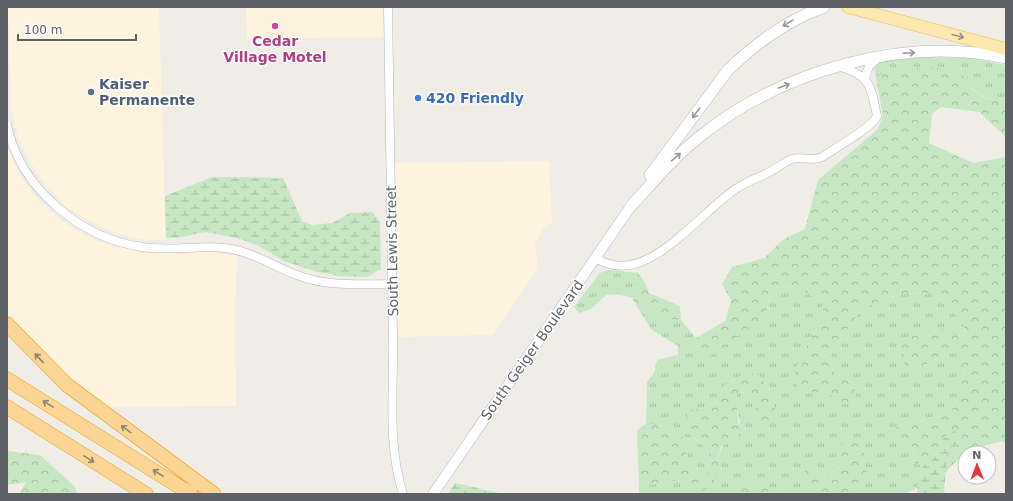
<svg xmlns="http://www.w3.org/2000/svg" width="1013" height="501" viewBox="0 0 1013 501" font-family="'DejaVu Sans',sans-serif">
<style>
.commercial{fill:#fdf3de}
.grass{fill:url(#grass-tufts);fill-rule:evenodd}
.forest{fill:url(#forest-crowns)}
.wetland{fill:url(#wetland-marsh)}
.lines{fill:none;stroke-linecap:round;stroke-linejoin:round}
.minor-casing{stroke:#b4b7ba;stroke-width:9}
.tertiary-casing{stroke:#b4b7ba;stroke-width:11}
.secondary-casing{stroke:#b3b6ba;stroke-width:12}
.primary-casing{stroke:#eeb861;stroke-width:13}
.motorway-casing{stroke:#f08f06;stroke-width:15}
.minor{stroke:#fff;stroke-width:8}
.tertiary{stroke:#fff;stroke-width:10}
.secondary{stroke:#fff;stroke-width:11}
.primary{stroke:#fde8ae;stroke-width:12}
.motorway{stroke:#fad593;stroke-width:14}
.oneway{stroke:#96999c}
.oneway2{stroke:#96917f}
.oneway3{stroke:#8d8474}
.hotel-dot{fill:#d1479c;stroke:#fff;stroke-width:1.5}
.service-dot{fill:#5c6f8a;stroke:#fff;stroke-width:1.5}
.shop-dot{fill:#3f7fe0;stroke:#fff;stroke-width:1.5}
.labels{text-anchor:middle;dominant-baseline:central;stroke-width:3;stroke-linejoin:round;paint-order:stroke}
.hotel-label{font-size:14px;font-weight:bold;fill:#b23c85;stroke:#fff}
.service-label{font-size:14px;font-weight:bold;fill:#4e5e75;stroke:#fff;text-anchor:start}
.shop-label{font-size:14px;font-weight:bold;fill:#366cbe;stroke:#fff;text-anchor:start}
.street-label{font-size:14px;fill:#5e6266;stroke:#fff}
</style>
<defs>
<pattern id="grass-tufts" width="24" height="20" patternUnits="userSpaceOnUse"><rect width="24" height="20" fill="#c7e6c4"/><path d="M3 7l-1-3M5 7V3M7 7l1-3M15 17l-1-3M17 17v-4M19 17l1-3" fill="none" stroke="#a5bea3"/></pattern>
<pattern id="forest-crowns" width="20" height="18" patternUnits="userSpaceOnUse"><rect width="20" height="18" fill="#c7e6c4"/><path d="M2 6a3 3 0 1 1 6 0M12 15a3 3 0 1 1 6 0" fill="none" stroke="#a5bea3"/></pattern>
<pattern id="wetland-marsh" width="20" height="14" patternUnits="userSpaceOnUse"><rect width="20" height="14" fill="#c7e6c4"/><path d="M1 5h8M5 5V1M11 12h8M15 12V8" fill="none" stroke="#a5bea3"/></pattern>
</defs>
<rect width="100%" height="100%" fill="#f0ede6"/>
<path class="commercial" d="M8,7H159L166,240H147L129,237L101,227L66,207L37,174L18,137L11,108Z
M246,7H382L384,37L247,39Z
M7,146L18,172L34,195L58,218L79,232L99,242L144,253L204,251L237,256L235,309L236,406L108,407L63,373L7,315Z
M549,161L552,222L543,229L535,244L538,268L493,335L397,337L395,163Z"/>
<path class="grass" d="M922,57L973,58L1006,65V100L986,98L939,68H905L883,73L876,79L874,68L878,62Z
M608,270L638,273L645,282L638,283L632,298L618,294L606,295L591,309L579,313L574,307L600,273Z
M778,286L799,287L822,303L823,314L795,370L805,393L827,392L840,404H855V385L833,372L830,353L862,309L899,294L930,293L950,308L964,326L965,335L957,336L941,328L916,370L953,350L962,354L964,376L951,414L894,427L892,434L912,445L915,463L923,466L917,488L905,494H783L779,489L744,482L730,494H639V486L678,480L693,493L718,470C718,447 726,440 740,423L736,405L737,393L748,392L759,400L770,391L760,376L747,372L725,385L716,403L700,408L688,410L689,434L712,453L707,475H695L690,470L683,437L666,426L646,424L647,382L654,373L657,360L678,355V346L652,330L639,310L649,307L667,319L681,320L696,338V350L765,317L770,295ZM839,449L854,494L807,468L824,475L837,469Z"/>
<path class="forest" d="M905,68H939L968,77L971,89L985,98L1006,100V137L979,112L941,107L932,114L929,143L973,163L1006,157V444L1002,441L966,451L944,474L947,455L959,442L955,430L940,441L935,457L923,466L915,463L912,445L891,434L894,427L951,414L964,376L962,354L953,350L916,370L905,367L902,346L910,335L941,328L957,336L965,335L964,326L950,308L930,293L899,294L862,309L830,353L833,372L855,385V404H840L827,392L805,393L797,387L795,370L823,314L822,303L799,287L778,286L770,295L765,317L711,356L696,350V338L725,321L731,300L722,284L732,267L764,258L784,239L805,229L818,180L878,129L883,115L876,79L883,73Z
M645,282L649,293L680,306L681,320L667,319L649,307L639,310L632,298L638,283Z
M747,372L760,376L770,391L778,418L764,428L752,420L759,400L748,392L737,393C735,409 740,422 739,439L721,446L718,460V470L711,488L693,493L678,480L639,486L637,430L646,424L666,426L683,437L690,470L695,475H707L712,453L689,434L687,410L700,408L716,403L725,385Z
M850,437L862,440L868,480L854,494L807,490L801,477L807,468L824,475L837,469L839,449Z
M7,451L40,455L74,486L78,494H19L26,482L7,485Z
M744,482L779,489L783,494H730Z"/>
<path class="wetland" d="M212,177L283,178L302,221L312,225L332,223L350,213L372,212L380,222L381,269L367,277L339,276L314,271L284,261L257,245L236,238L205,232L177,238H166L165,196Z
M955,430L959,442L947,455L944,494H918L917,488L923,466L935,457L940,441Z
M455,483L504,494H448Z"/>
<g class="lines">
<g class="minor-casing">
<path id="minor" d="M388,7C390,117 392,227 393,337C394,389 387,444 403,494
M865,78L869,66L878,58
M7,125C20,188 80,238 142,247C173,252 205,243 236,250C258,255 275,267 297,275C327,287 361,284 392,284
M596,258C648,292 703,205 744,184C753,179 763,176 771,171C778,168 785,161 792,159C802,156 812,162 822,157C833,150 874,126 877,116C871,87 871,76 841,67"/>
</g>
<g class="tertiary-casing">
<path id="tertiary" d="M433,494L631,206"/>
</g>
<g class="secondary-casing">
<path id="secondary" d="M650,175L728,70C756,43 787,20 824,7
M631,206C654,181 676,155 703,134C784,70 905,36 1006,58"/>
</g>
<g class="primary-casing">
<path id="primary" d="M848,7L1006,49"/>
</g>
<g class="motorway-casing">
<path id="motorway" d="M7,324L67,385L214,494
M7,379L191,494
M7,407L146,494"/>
</g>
<use href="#minor" class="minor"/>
<use href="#tertiary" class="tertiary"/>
<use href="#secondary" class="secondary"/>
<use href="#primary" class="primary"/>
<use href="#motorway" class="motorway"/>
</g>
<defs><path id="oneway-shaft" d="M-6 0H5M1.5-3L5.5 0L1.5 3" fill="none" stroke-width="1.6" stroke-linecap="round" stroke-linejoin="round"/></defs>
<g class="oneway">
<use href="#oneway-shaft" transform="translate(788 23) rotate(149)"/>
<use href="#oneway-shaft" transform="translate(909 53) rotate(-3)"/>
<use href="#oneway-shaft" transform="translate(784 86) rotate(-20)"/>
<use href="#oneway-shaft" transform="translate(696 113) rotate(127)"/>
<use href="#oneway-shaft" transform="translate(676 157) rotate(-40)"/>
</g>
<use class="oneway2" href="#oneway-shaft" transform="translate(958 36) rotate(15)"/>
<g class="oneway3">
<use href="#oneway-shaft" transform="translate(39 358) rotate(-133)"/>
<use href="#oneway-shaft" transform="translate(48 404) rotate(-148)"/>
<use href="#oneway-shaft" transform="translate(126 429) rotate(-144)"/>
<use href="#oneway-shaft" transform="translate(89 459) rotate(32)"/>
<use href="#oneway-shaft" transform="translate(158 473) rotate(-148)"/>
</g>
<circle class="hotel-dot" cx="275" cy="26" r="4"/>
<circle class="service-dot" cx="91" cy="92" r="4"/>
<circle class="shop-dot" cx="418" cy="98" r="4"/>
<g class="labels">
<g class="hotel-label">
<text x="275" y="41">Cedar<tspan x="275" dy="16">Village Motel</tspan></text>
</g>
<g class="service-label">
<text x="99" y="84">Kaiser<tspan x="99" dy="16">Permanente</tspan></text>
</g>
<g class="shop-label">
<text x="426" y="98">420 Friendly</text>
</g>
<g class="street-label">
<text transform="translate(392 251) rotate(-91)">South Lewis Street</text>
<text transform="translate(532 350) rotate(-55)">South Geiger Boulevard</text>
</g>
</g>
<rect width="1013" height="501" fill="none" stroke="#5e6266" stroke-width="16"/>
<g transform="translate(977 465) rotate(359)"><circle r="19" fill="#ffffff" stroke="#bfc0c2"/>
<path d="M0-3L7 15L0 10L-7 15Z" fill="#e5373b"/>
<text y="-6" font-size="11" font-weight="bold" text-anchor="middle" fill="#5e6266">N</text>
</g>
<path d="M18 34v6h118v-6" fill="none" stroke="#5e6266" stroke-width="2"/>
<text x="24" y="34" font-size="12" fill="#5e6266" stroke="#ffffff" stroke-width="3" paint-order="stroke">100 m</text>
</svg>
